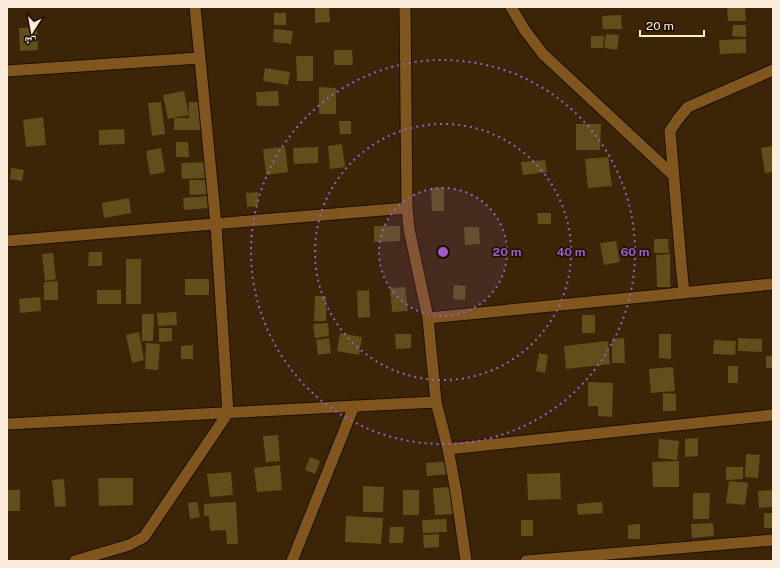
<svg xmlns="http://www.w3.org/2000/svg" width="780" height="568" viewBox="0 0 780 568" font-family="'Public Sans','Noto Naskh Arabic',sans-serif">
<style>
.building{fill:#604e1b}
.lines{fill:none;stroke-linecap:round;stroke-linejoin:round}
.minor-casing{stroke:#1d1002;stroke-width:13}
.minor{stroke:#81551e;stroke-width:11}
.ring{fill:none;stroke:#9b5cc6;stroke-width:2;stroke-dasharray:2 4}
.centre{fill:#9b5cc6;stroke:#200e00;stroke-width:2}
.ring-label{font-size:12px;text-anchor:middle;font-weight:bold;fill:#9b5cc6;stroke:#200e00;stroke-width:3;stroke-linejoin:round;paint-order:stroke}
</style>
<rect width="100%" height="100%" fill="#3c2507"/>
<path class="building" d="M315,7H329L330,22L315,23Z
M727,7H745L746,21H728Z
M274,13H286V25H274Z
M621,15L622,29H603L602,16Z
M733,25H746V37L732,36Z
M37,27L38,50L20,51L19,28Z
M274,29L293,31L291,44L273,42Z
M606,34L619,35L617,50L604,48Z
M591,36H604L603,48H591Z
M746,39V53L720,54L719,40Z
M334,50H352L353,65H334Z
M296,56H313V81H297Z
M265,68L290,72L288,85L263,81Z
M319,87L336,88V114H319Z
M184,91L189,115L168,119L163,95Z
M278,91L279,106H257L256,92Z
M161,102L165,134L152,136L148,103Z
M189,102H204V130H174V118H189Z
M43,117L46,145L26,147L23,120Z
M339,121H351V134H340Z
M576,124H601L600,150H576Z
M124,129L125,144L99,145V130Z
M176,142H188L189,157H176Z
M342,144L345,167L330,169L328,146Z
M773,146V172L765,173L761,148Z
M285,147L288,172L266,175L263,149Z
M318,147V163L294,164L293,148Z
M161,148L165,172L150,175L146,151Z
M608,157L612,186L588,188L585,159Z
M545,160L547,172L523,175L521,162Z
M206,162L207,178L182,179L181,163Z
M11,168L24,170L22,181L10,179Z
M189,180H208L209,194L190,195Z
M444,187V211H432L431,188Z
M258,192V206L247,207L246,193Z
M208,196L209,208L184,210L183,198Z
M129,198L131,213L104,218L102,203Z
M537,213H551V224H538Z
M374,226H400V241L374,242Z
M464,227H479L480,244L465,245Z
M654,239H668L669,253H654Z
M616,241L620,262L604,265L600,243Z
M89,252H102V266H88Z
M53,253L56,279L45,281L42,254Z
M670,254V287H657L656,255Z
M126,259H141V304H126Z
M185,279H209V295H185Z
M58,281V300H44V282Z
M454,285L466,286L465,300L453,299Z
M405,287L408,311L392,312L390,288Z
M97,290H121V304H97Z
M369,290L370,317L358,318L357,291Z
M315,296H326V321H314Z
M40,297L41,311L20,313L19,299Z
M176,312L177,325L158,326L157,313Z
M142,314H154L153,341H142Z
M582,315H595V333H582Z
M328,323L329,336L315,338L313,324Z
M159,328H172V341L159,342Z
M139,332L144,360L132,363L126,335Z
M340,333L362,337L359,355L337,351Z
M395,334H411V348L396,349Z
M659,334H671V359L659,358Z
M329,338L331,353L318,355L316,340Z
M624,338L625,363H612V339Z
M738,338L762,339V352L738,351Z
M714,340L736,341L735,355L713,354Z
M608,341L610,364L566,369L564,346Z
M146,343L160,344L158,370L145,369Z
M193,345V359H181V346Z
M539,353L548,355L545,373L536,371Z
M766,356H773V368H766Z
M728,366H738V383H728Z
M673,367L675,391L651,393L649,369Z
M588,382L613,383L612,417L598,416V406H588Z
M663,393L676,394V411H663Z
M278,435L280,461L266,462L263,436Z
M698,438V456L685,457V439Z
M659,439L679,441L677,460L658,458Z
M746,454L760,455L758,478L745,477Z
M310,457L320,461L315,474L305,470Z
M450,461L451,474L427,476L426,463Z
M679,461V487H653L652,462Z
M280,465L282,490L257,492L254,468Z
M726,467H743V479L726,480Z
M231,472L233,495L210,497L207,474Z
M560,473L561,499L528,500L527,474Z
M98,478H133V505L99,506Z
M64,479L66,506L55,507L52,480Z
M729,481L748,483L745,505L726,503Z
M363,486L384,487L383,512H363Z
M454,487L455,514L435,515L433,488Z
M7,490H20V511H7Z
M403,490H419V515H403Z
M772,490V507L759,508L758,491Z
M693,493H710L709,519H693Z
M197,502L200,517L190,519L188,503Z
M236,502L238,544H227L226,530L210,531L209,516H204V504Z
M602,502L603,513L578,515L577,504Z
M764,513H773V528H764Z
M346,516L383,518L381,544L345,542Z
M446,519L447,532L423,533L422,520Z
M521,520H533V536H521Z
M713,523L714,536L692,538L691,524Z
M640,524V539H628V525Z
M390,527H404L403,543H389Z
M439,534V547L424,548L423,535Z"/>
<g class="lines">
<g class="minor-casing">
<path id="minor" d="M405,7L407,208L409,229L428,318L436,402L448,449L456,492L466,561
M511,7L524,29L543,54L674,176
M7,71L199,58
M7,241L407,208
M684,293L681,263L670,131L678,119L688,107L773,70
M428,318L773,284
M7,424L436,402
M448,449L773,415
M75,561L129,545L144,537L228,413L216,225L195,7
M292,561L354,406
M526,561L773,540"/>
</g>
<use href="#minor" class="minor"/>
</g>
<circle cx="443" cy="252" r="64" fill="#9b5cc6" fill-opacity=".12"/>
<g class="ring">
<circle cx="443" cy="252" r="64"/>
<circle cx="443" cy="252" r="128"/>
<circle cx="443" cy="252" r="192"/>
</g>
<circle cx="443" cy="252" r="6" class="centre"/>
<g class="ring-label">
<text x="507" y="256">20 m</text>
<text x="571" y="256">40 m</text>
<text x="635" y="256">60 m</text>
</g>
<rect width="780" height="568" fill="none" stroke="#fbecdc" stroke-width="16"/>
<g transform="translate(32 32) rotate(191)" stroke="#200e00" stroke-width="3" paint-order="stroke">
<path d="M0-3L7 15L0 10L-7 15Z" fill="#fbecdc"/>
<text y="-6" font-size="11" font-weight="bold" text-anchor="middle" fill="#fbecdc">ش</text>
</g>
<path d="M640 30v6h64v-6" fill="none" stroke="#fbecdc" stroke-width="2"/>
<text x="646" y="30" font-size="12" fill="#fbecdc" stroke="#200e00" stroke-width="3" paint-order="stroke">20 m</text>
</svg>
